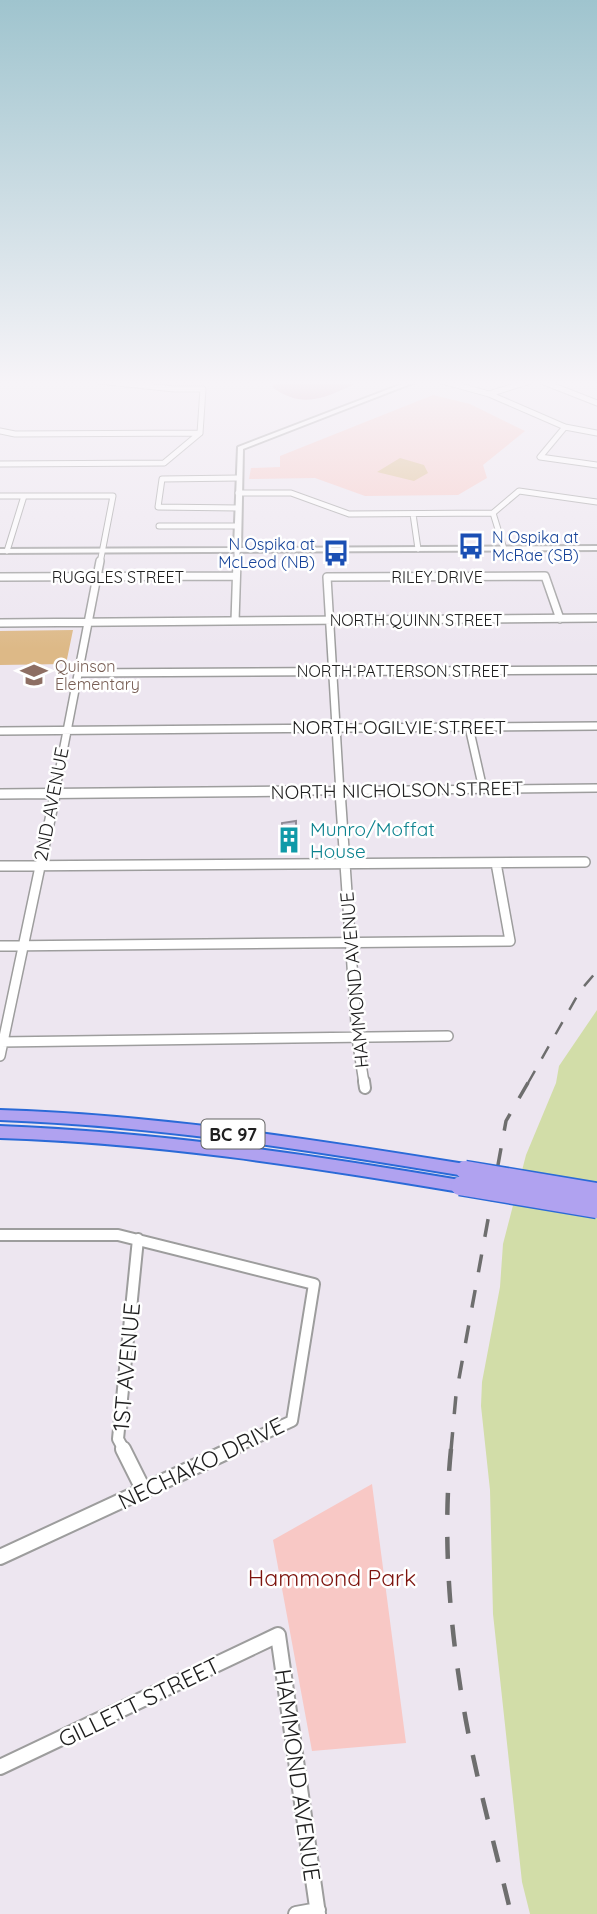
<svg xmlns="http://www.w3.org/2000/svg" width="597" height="1914" viewBox="0 0 597 1914" font-family="Quicksand,sans-serif">
<style>
.forest{fill:#ce9cac}
.park{fill:#f8c8c5}
.pitch{fill:#ddb987}
.water{fill:#d2dda8}
.lines{fill:none;stroke-linecap:round;stroke-linejoin:round}
.minor-far4-casing{stroke:#9d9d9d;stroke-width:7}
.minor-far3-casing{stroke:#9d9d9d;stroke-width:10}
.minor-far2-casing{stroke:#9d9d9d;stroke-width:12}
.minor-far1-casing{stroke:#9d9d9d;stroke-width:14}
.minor-casing{stroke:#9d9d9d;stroke-width:18}
.tertiary-casing{stroke:#9d9d9d;stroke-width:4}
.trunk-casing{stroke:#2a6ad7;stroke-width:4}
.minor-far4{stroke:#fff;stroke-width:5}
.minor-far3{stroke:#fff;stroke-width:7}
.minor-far2{stroke:#fff;stroke-width:9}
.minor-far1{stroke:#fff;stroke-width:10}
.minor{stroke:#fff;stroke-width:14}
.tertiary{fill:#fff;fill-rule:evenodd}
.trunk{fill:#b0a2f0;fill-rule:evenodd}
.rail-far2{stroke:#6e6e6e;stroke-width:2.5;stroke-dasharray:14 14;stroke-linecap:butt}
.rail-far1{stroke:#6e6e6e;stroke-width:3.5;stroke-dasharray:18 18;stroke-linecap:butt}
.rail{stroke:#6e6e6e;stroke-width:4.5;stroke-dasharray:22 22;stroke-linecap:butt}
.trunk-bridge-casing{stroke:#2a6ad7;stroke-width:21;stroke-linecap:butt}
.trunk-bridge{stroke:#b0a2f0;stroke-width:18}
.wall{fill:#b0abb9}
.building{fill:#cdc7d7;stroke:#908b96;stroke-width:2}
.labels{text-anchor:middle;dominant-baseline:central;stroke-width:5;stroke-linejoin:round;paint-order:stroke}
.far-transit-label{font-size:16px;fill:#164399;stroke:#fff;text-anchor:start}
.far-street-label{font-size:16px;fill:#202020;stroke:#fff}
.far-education-label{font-size:16px;fill:#785e54;stroke:#fff;text-anchor:start}
.shield{fill:#fff;stroke:#636363;stroke-width:2}
.shield-label{font-size:18px;font-weight:bold;fill:#202020}
.street-label{font-size:19px;fill:#202020;stroke:#fff}
.culture-label{font-size:19px;fill:#0d838f;stroke:#fff;text-anchor:start}
.near-street-label{font-size:23px;fill:#202020;stroke:#fff}
.near-park-label{font-size:23px;fill:#7d140e;stroke:#fff}
</style>
<rect width="100%" height="100%" fill="#ede6f0"/>
<path class="forest" d="M278,381H362C328,395 306,412 272,387Z"/>
<path class="park" d="M433,395L470,404L525,431L483,465L487,478L458,495L365,496L315,478L249,479L251,468L280,467V456Z
M372,1484L406,1743L312,1751L273,1540Z"/>
<path class="pitch" d="M400,458L424,465L428,473L414,481L377,472Z
M73,630L66,664L0,665V631Z"/>
<path class="water" d="M597,1010V1914H530L522,1882L493,1614L490,1490L481,1406L482,1382L500,1287L503,1244L526,1155L556,1083L559,1066Z"/>
<g class="lines">
<g class="minor-far4-casing">
<path id="minor-far4" d="M99,381L174,389H203L200,433
M442,381L489,394L565,427L597,433
M541,381L597,403
M489,394L530,381
M565,427L540,457L597,465
M0,431L15,434L200,433
M0,464L164,463L200,433
M238,493H291L349,514L493,513L519,491L597,502
M0,496H113L100,563
M238,508L158,507L162,479L239,478
M493,513L504,549
M413,514L418,549
M159,526H237
M7,551L24,496
M237,563V550"/>
</g>
<g class="minor-far3-casing">
<path id="minor-far3" d="M0,577L236,576
M235,621L237,561
M0,623L597,618
M78,673L597,670
M469,727L483,789
M0,731L597,726
M55,793L100,561
M121,793L597,788
M340,793L327,577L545,576L560,619"/>
</g>
<g class="minor-far2-casing">
<path id="minor-far2" d="M340,791L357,1038L364,1083
M0,794L295,791
M0,866L585,862
M0,946L510,941L496,863
M0,1042L448,1036
M0,1056L56,791"/>
</g>
<g class="minor-far1-casing">
<path id="minor-far1" d="M364,1081L365,1088
M0,1235H118L314,1284L292,1421L229,1450
M124,1450L118,1439L138,1239"/>
</g>
<g class="minor-casing">
<path id="minor" d="M123,1449L144,1491
M0,1557L233,1449
M0,1767L278,1635L318,1914
M296,1914L318,1910"/>
</g>
<g class="tertiary-casing">
<path id="tertiary" d="M410,381H418L243,449L241,548L597,546V550L0,553V549L234,548L238,447Z"/>
</g>
<g class="trunk-casing">
<path id="trunk" d="M0,1110C157,1115 310,1139 465,1164L471,1166L473,1170L471,1174L465,1176C310,1150 157,1126 0,1120Z
M0,1126C155,1132 307,1154 460,1180L466,1182L468,1186L466,1190L460,1192C307,1166 155,1143 0,1138Z"/>
</g>
<use href="#minor-far4" class="minor-far4"/>
<use href="#minor-far3" class="minor-far3"/>
<use href="#minor-far2" class="minor-far2"/>
<use href="#minor-far1" class="minor-far1"/>
<use href="#minor" class="minor"/>
<use href="#tertiary" class="tertiary"/>
<use href="#trunk" class="trunk"/>
<path class="rail-far2" d="M528,1083L580,991L597,971"/>
<path class="rail-far1" d="M451,1450L456,1395L506,1121L529,1081"/>
<path class="rail" d="M451,1449C442,1538 450,1633 466,1721C478,1786 496,1850 511,1914"/>
<g class="trunk-bridge-casing">
<path id="trunk-bridge" d="M465,1170L597,1192
M460,1186L597,1209"/>
</g>
<use href="#trunk-bridge" class="trunk-bridge"/>
</g>
<path class="wall" d="M296,821V846H282V823Z"/>
<path class="building" d="M296,821V837H282V823Z"/>
<linearGradient id="sky" x2="0" y2="1"><stop stop-color="#9fc4ce"/><stop offset="0.59" stop-color="#f7f4f8"/><stop offset="1" stop-color="#f7f4f8" stop-opacity="0"/></linearGradient>
<rect width="597" height="649" fill="url(#sky)"/>
<defs>
<g id="bus-bare" transform="scale(2.1)"><path d="M-5-6H5V4H4V6H2V4H-2V6H-4V4H-5ZM-3.5-4V0h7V-4ZM-3.5 1.2v1.5H-2V1.2ZM2 1.2v1.5H3.5V1.2Z" fill="#1a4fb4" stroke="#fff" stroke-width="2.5" paint-order="stroke"/></g>
<g id="school-bare" transform="scale(2.1)"><path d="M0-5L7-2L0 1L-7-2ZM-4 1L0 2.5L4 1V4Q0 6-4 4Z" fill="#8d6e63" stroke="#fff" stroke-width="2.5" paint-order="stroke"/></g>
<g id="building-bare" transform="scale(2.1)"><path d="M-4-6H4V6H1V3H-1V6H-4ZM-2.5-4.3h1.7v1.8h-1.7ZM.8-4.3h1.7v1.8H.8ZM-2.5-1h1.7V.8h-1.7ZM.8-1h1.7V.8H.8Z" fill="#0f9aa8" stroke="#fff" stroke-width="2.5" paint-order="stroke"/></g>
</defs>
<g fill-rule="evenodd">
<use href="#bus-bare" x="471" y="546"/>
<use href="#bus-bare" x="336" y="553"/>
<use href="#school-bare" x="34" y="675"/>
<use href="#building-bare" x="289" y="840"/>
</g>
<g class="labels">
<g class="far-transit-label">
<text x="492" y="537">N Ospika at<tspan x="492" dy="18">McRae (SB)</tspan></text>
<text x="315" y="544" text-anchor="end">N Ospika at<tspan x="315" dy="18">McLeod (NB)</tspan></text>
</g>
<g class="far-street-label">
<text x="118" y="577">RUGGLES STREET</text>
<text x="437" y="577">RILEY DRIVE</text>
<text x="416" y="620">NORTH QUINN STREET</text>
<text x="403" y="671">NORTH PATTERSON STREET</text>
</g>
<g class="far-education-label">
<text x="55" y="666">Quinson<tspan x="55" dy="18">Elementary</tspan></text>
</g>
<rect class="shield" x="201.5" y="1119.5" width="63" height="29" rx="5"/>
<g class="shield-label">
<text x="233" y="1134">BC 97</text>
</g>
<g class="street-label">
<text x="399" y="727">NORTH OGILVIE STREET</text>
<text transform="translate(397 790) rotate(-1)">NORTH NICHOLSON STREET</text>
<text transform="translate(51 804) rotate(-79)">2ND AVENUE</text>
<text transform="translate(354 980) rotate(-95)">HAMMOND AVENUE</text>
</g>
<g class="culture-label">
<text x="310" y="829">Munro/Moffat<tspan x="310" dy="22">House</tspan></text>
</g>
<g class="near-street-label">
<text transform="translate(126 1367) rotate(-85)">1ST AVENUE</text>
<text transform="translate(201 1463) rotate(-26)">NECHAKO DRIVE</text>
<text transform="translate(139 1702) rotate(-26)">GILLETT STREET</text>
<text transform="translate(298 1775) rotate(82)">HAMMOND AVENUE</text>
</g>
<g class="near-park-label">
<text x="332" y="1577">Hammond Park</text>
</g>
</g>
</svg>
